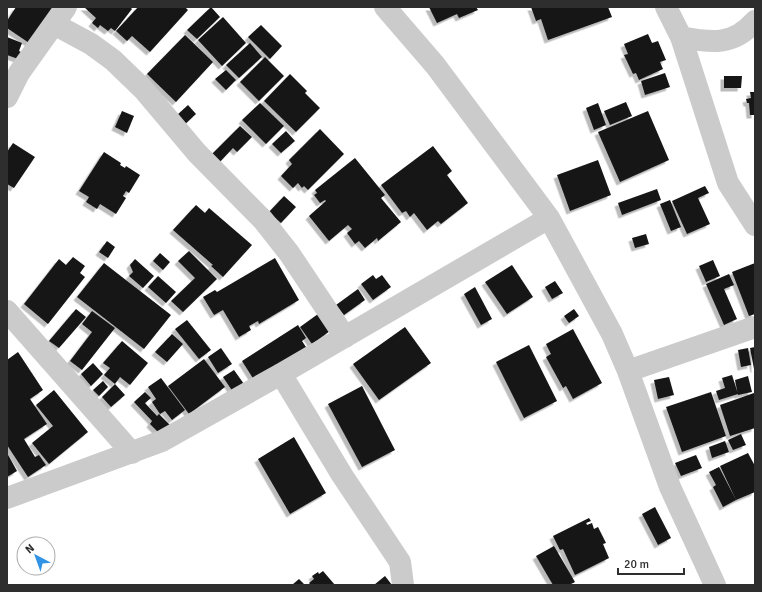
<svg xmlns="http://www.w3.org/2000/svg" width="762" height="592" viewBox="0 0 762 592" font-family="Signika,sans-serif">
<style>
.building{fill:#151515;filter:url(#shadow)}
.lines{fill:none;stroke-linecap:round;stroke-linejoin:round}
.minor{stroke:#cbcbcb;stroke-width:22}
</style>
<defs>
<filter id="shadow"><feDropShadow dx="-3.5" dy="3.5" stdDeviation="0" flood-color="#0004"/></filter>
</defs>
<rect width="100%" height="100%" fill="#fff"/>
<path class="building" d="M16,7H52L59,12L35,47L7,28V21Z
M84,7H130L132,9L115,31L111,28L108,31L100,25L98,28L92,23L96,18Z
M138,7H185L188,10L150,52L132,36L127,41L116,31Z
M211,7L220,17L197,39L187,30Z
M429,7H476L478,10L459,18L457,14L437,23Z
M531,7H608L612,17L548,40L541,19L536,21Z
M223,17L246,43L222,66L198,40Z
M261,25L282,46L270,59L248,37Z
M648,34L652,43L658,41L666,60L660,62L663,69L639,80L636,73L633,74L624,55L628,54L624,44Z
M185,35L213,62L176,102L147,74Z
M7,37L22,43L19,51L23,53L21,60L7,55Z
M250,43L262,57L239,78L226,65Z
M265,57L284,76L259,101L240,82Z
M226,70L236,80L226,90L215,79Z
M665,73L670,87L645,95L641,81Z
M290,74L307,91L305,93L320,108L296,132L264,101Z
M724,76H742L741,88H724Z
M750,92H755V115H750L749,103H747L746,99L751,98Z
M626,102L632,116L610,125L604,111Z
M260,103L284,126L266,144L242,120Z
M598,103L606,125L594,130L586,108Z
M188,105L196,114L183,126L175,117Z
M122,111L134,116L127,133L115,127Z
M648,111L669,160L620,182L598,132Z
M240,126L252,137L237,152L233,148L218,164L210,156Z
M320,129L344,154L308,190L304,186L302,188L298,183L293,188L281,176L292,164L289,160Z
M286,131L295,141L281,153L272,144Z
M13,143L35,157L14,188L7,184V152Z
M433,146L452,171L447,175L468,203L441,224L438,221L427,230L414,213L410,217L406,211L402,213L381,185Z
M104,152L121,163L120,165L125,168L126,166L140,175L129,193L126,191L123,196L126,198L116,214L100,204L97,209L86,202L89,197L79,191Z
M355,158L385,195L381,198L401,222L378,241L377,238L365,248L359,241L355,244L347,233L352,229L348,225L329,241L309,216L326,201L325,200L320,203L314,195L317,193L315,190Z
M598,160L611,195L570,211L557,175Z
M705,186L709,193L698,198L710,224L687,234L672,201Z
M657,189L661,200L622,215L618,203Z
M284,196L296,207L281,223L269,212Z
M670,200L681,227L671,231L660,204Z
M196,205L205,213L209,208L252,245L223,277L211,266L213,265L173,230Z
M646,234L649,244L635,248L632,238Z
M107,241L115,247L108,258L99,252Z
M189,251L217,279L183,312L171,301L195,278L178,261Z
M160,253L170,262L163,270L153,261Z
M73,257L85,266L80,273L85,277L48,324L24,304L59,259L66,265Z
M275,258L299,300L259,324L258,321L249,326L251,330L239,337L223,310L214,315L203,297L215,290L217,292Z
M135,259L154,276L143,288L129,276L133,272L130,265Z
M713,260L720,276L706,282L699,266Z
M104,263L171,315L144,349L77,297Z
M755,263V314L749,316L732,272Z
M512,265L533,297L507,314L485,282Z
M729,274L734,285L724,289L737,319L724,325L706,284Z
M373,275L376,279L382,275L391,287L373,300L361,284Z
M158,276L176,292L166,303L148,287Z
M555,281L563,293L552,299L545,287Z
M475,287L492,319L481,325L464,294Z
M358,289L365,300L344,315L336,305Z
M76,309L86,317L59,348L49,341Z
M574,309L579,316L569,323L564,316Z
M92,311L115,328L82,370L70,361L92,332L82,324Z
M318,314L330,331L312,344L300,327Z
M187,320L211,350L199,359L175,329Z
M298,325L306,338L302,341L308,350L256,383L242,361Z
M405,327L431,363L379,400L353,364Z
M573,329L602,383L573,399L566,386L563,388L546,357L551,354L546,344Z
M172,334L183,344L167,362L155,352Z
M122,341L148,363L130,385L120,377L115,384L104,375L110,368L103,363Z
M529,345L557,401L524,418L496,362Z
M755,347V369H754L750,348Z
M221,348L232,364L218,373L208,357Z
M748,348L751,365L741,367L738,350Z
M18,352L43,390L30,399L47,424L24,439L35,457L39,455L46,465L28,477L7,445V360Z
M204,359L225,387L189,414L168,386Z
M93,363L103,374L91,386L81,374Z
M234,370L244,384L233,392L223,377Z
M732,375L738,394L719,400L716,391L725,388L722,378Z
M748,376L752,392L738,395L735,380Z
M669,377L674,395L658,399L654,380Z
M161,378L185,410L172,420L165,411L160,414L152,402L156,399L148,387Z
M103,381L108,387L99,396L93,390Z
M115,384L125,395L111,407L102,397Z
M362,386L395,450L362,467L328,404Z
M54,390L88,432L49,464L32,443L53,426L36,405Z
M145,392L151,398L145,403L157,416L159,414L172,427L162,436L150,424L152,421L134,402Z
M711,392L726,436L682,452L666,407Z
M754,393L755,428L730,436L720,405Z
M741,434L746,445L733,450L728,440Z
M294,437L326,493L290,514L258,459Z
M725,441L729,452L712,458L709,447Z
M7,453L17,471L7,477Z
M748,453L755,466V492L736,500L720,466Z
M696,455L702,468L681,476L675,463Z
M719,467L736,500L723,507L713,487L716,485L709,472Z
M655,507L671,538L658,545L642,514Z
M589,518L591,521L586,523L587,525L592,523L594,529L598,527L606,543L603,544L609,558L575,575L563,549L560,550L553,536Z
M554,546L575,582L569,585H553L536,556Z
M323,571L335,585H311L309,583L314,579L312,576L318,572L319,574Z
M385,576L392,585H374Z
M299,579L305,585H292Z"/>
<g class="lines">
<path class="minor" d="M385,7L435,65L549,218L612,334L628,371L670,487L715,585
M666,7L681,37L728,183L755,225
M54,24L91,44L113,60L143,89L197,153L263,220L289,253L345,337
M681,37C711,43 733,46 755,21
M7,97L19,73L66,7
M7,311L132,453
M628,371L755,327
M281,374L342,475L400,562L403,585
M7,498L162,441L281,374L549,218"/>
</g>
<rect width="762" height="592" fill="none" stroke="#2e2e2e" stroke-width="16"/>
<g transform="translate(36 556) rotate(319)"><circle r="19" fill="#ffffff" stroke="#ababab"/>
<path d="M0-3L7 15L0 10L-7 15Z" fill="#3193e5"/>
<text y="-6" font-size="11" font-weight="bold" text-anchor="middle" fill="#2e2e2e">N</text>
</g>
<path d="M618 568v6h66v-6" fill="none" stroke="#2e2e2e" stroke-width="2"/>
<text x="624" y="568" font-size="12" fill="#2e2e2e" stroke="#ffffff" stroke-width="3" paint-order="stroke">20 m</text>
</svg>
